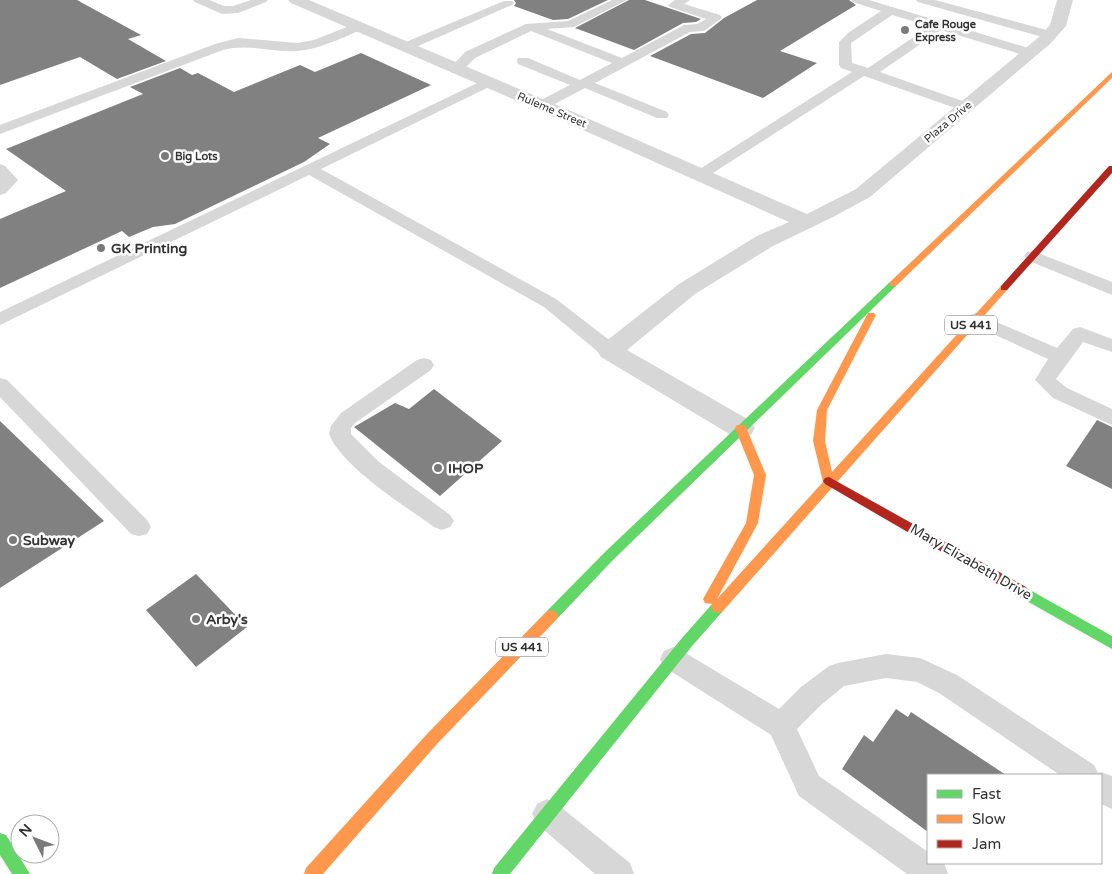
<svg xmlns="http://www.w3.org/2000/svg" width="1112" height="874" viewBox="0 0 1112 874" font-family="'Varela Round',sans-serif">
<style>
.building{fill:#818181}
.lines{fill:none;stroke-linecap:round;stroke-linejoin:round}
.lane{fill:#d7d7d7;fill-rule:evenodd}
.street{fill:#d7d7d7;fill-rule:evenodd}
.fast{fill:#63d668;fill-rule:evenodd}
.slow{fill:#ff974d;fill-rule:evenodd}
.jam{fill:#b3261e;fill-rule:evenodd}
.poi-dot{fill:#7a7a7a;stroke:#fff;stroke-width:2}
.labels{text-anchor:middle;dominant-baseline:central;stroke-width:5;stroke-linejoin:round;paint-order:stroke}
.far-poi-label{font-size:11px;font-weight:bold;fill:#333;stroke:#fff;text-anchor:start}
.far-street-label{font-size:11px;fill:#333;stroke:#fff}
.shield{fill:#fff;stroke:#707070;stroke-width:1}
.shield-label{font-size:12px;font-weight:bold;fill:#333}
.poi-label{font-size:14px;font-weight:bold;fill:#333;stroke:#fff;text-anchor:start}
.street-label{font-size:14px;fill:#333;stroke:#fff}
</style>
<rect width="100%" height="100%" fill="#fff"/>
<path class="building" d="M0,0H77L141,35L128,39L166,61L117,79L80,57L0,85Z
M514,0H608L568,19L553,20L514,6L516,3Z
M629,0H645L701,19L696,22L683,23L634,50L575,28Z
M757,0H849L856,5L780,51L817,63L763,98L650,56L691,34L705,33L724,18Z
M361,53L431,85L318,138L330,144L304,162L175,224L153,227L129,237L122,231L0,288V219L66,191L6,149L143,94L130,87L180,68L192,75L198,73L234,92L300,65L315,72Z
M434,389L502,441L440,496L354,427L395,403L409,409Z
M1097,420L1112,427V489L1066,466Z
M0,421L104,521L0,588Z
M196,574L247,627L196,667L146,610Z
M896,709L908,717L911,712L1006,775H928V832L842,769L864,735L873,742Z"/>
<g class="lines">
<path class="lane" d="M193,0H209L224,6H233L251,0H268L266,2L238,13L222,14L195,2Z
M612,0H627L574,27L547,29L622,58L684,25L697,24L706,19L670,7L668,5L675,0H690L684,4L720,15L722,18L704,31L690,32L595,83L667,112L669,115L667,118H657L585,88L547,108H537L535,105L537,102L570,85L518,64L517,61L518,58H528L580,80L612,63L531,31L475,58L461,72L456,73L449,69L465,52L526,24L568,21Z
M851,0H869L1035,50L1036,53L1030,57L941,30L880,72L971,104L973,107L971,110H961L864,76L705,178H695L692,175L695,172L852,72L841,68L839,65V42L848,33L881,11L853,2ZM892,15L930,26L868,68L852,63L851,43Z
M916,0H935L1054,32L1056,35L1050,39L1046,38L918,2Z
M504,1H512L514,3L512,5L409,50H401L399,47L401,44Z
M357,23L361,24L363,27L361,30C341,38 320,49 298,51C272,53 251,43 223,50L0,134V125L215,44L238,38L297,43L314,40Z
M488,78L493,79L495,82L493,85L321,169L556,299L617,346L620,351L617,356L610,357L603,356L544,307L309,175L0,325V312Z
M0,164L5,166L18,180L6,193L0,195Z
M1033,251L1112,282V295L1027,260L1024,256L1027,252Z
M976,313L1057,348L1073,329L1080,327L1112,339V352L1083,342L1056,379L1067,388L1112,409V425L1053,398L1035,380L1048,359L969,323L967,319L969,315Z
M424,358L431,360L434,365L431,370L355,423L351,428V434L379,462L450,515L454,521L450,527L442,530L434,527C405,506 342,467 329,434L331,426L341,413L417,360Z
M0,378L7,380L147,520L151,527L147,534L139,536L131,534L0,397Z
M673,647L682,651L779,709L801,687L829,666L838,663L886,654L920,658L957,675L1094,765L1098,773L1101,772L1112,776V809L1101,804V775H1060L939,693L917,682L886,678L844,686L821,705L797,729L819,776L928,852V863H944L948,874H907L799,796L771,735L664,667L660,659L664,651Z
M547,799L557,804L630,863L634,874H595L537,824L532,814L537,804Z"/>
<path class="street" d="M288,0H309L557,105L807,214L856,189L1039,37L1050,25L1057,0H1073L1066,26L1051,43L870,197L833,217L773,246L695,294L627,350L751,421L755,428L751,435L741,438L731,435L601,357L597,351L601,345L679,284L757,236L789,222L545,113L291,3Z"/>
<path class="fast" d="M893,281L896,282V286L613,560L556,620L551,622L546,620L544,616L546,612L605,552L890,282Z
M1021,585L1112,636V649L1016,595L1014,591L1016,587Z
M718,601L723,603L725,607L723,611L692,646L510,874H492L494,868L682,638L713,603Z
M0,833L6,835L30,874H12L0,855Z"/>
<path class="slow" d="M1112,72V78L896,286H890V282Z
M1004,285L1009,288L1007,290L723,611L718,613L713,611L711,607L713,604L705,603L703,599L746,523L754,475L735,428L737,425H745L766,475L758,523L717,599L823,482L813,441L817,410L868,313H874L876,315L827,410L825,441L832,472L1001,286Z
M551,610L556,612L558,616L556,620L437,744L323,874H304L306,868L427,734L546,612Z"/>
<path class="jam" d="M1109,166H1112V173L1007,290H1001V286Z
M829,477L1026,587L1028,591L1026,595L1021,597L1016,595L825,484L823,481L825,478Z"/>
</g>
<g class="poi-dot">
<circle cx="905" cy="30" r="5"/>
<circle cx="165" cy="156" r="5"/>
<circle cx="101" cy="248" r="5"/>
<circle cx="438" cy="468" r="5"/>
<circle cx="13" cy="540" r="5"/>
<circle cx="196" cy="619" r="5"/>
</g>
<g class="labels">
<g class="far-poi-label">
<text x="915" y="24">Cafe Rouge<tspan x="915" dy="13">Express</tspan></text>
<text x="175" y="156">Big Lots</text>
</g>
<g class="far-street-label">
<text transform="translate(552 110) rotate(23)">Ruleme Street</text>
<text transform="translate(948 122) rotate(-40)">Plaza Drive</text>
</g>
<g class="shield">
<rect x="945" y="315.5" width="52" height="19" rx="4"/>
<rect x="496" y="637.5" width="52" height="19" rx="4"/>
</g>
<g class="shield-label">
<text x="971" y="325">US 441</text>
<text x="522" y="647">US 441</text>
</g>
<g class="poi-label">
<text x="111" y="248">GK Printing</text>
<text x="448" y="468">IHOP</text>
<text x="23" y="540">Subway</text>
<text x="206" y="619">Arby's</text>
</g>
<g class="street-label">
<text transform="translate(971 562) rotate(30)">Mary Elizabeth Drive</text>
</g>
</g>
<rect x="927" y="774" width="175" height="90" fill="#ffffff" stroke="#adadad"/>
<rect x="937" y="790" width="25" height="8" fill="#63d668" stroke="#adadad"/>
<text x="972" y="799" font-size="15" fill="#333333">Fast</text>
<rect x="937" y="815" width="25" height="8" fill="#ff974d" stroke="#adadad"/>
<text x="972" y="824" font-size="15" fill="#333333">Slow</text>
<rect x="937" y="840" width="25" height="8" fill="#b3261e" stroke="#adadad"/>
<text x="972" y="849" font-size="15" fill="#333333">Jam</text>
<g transform="translate(35 839) rotate(312)"><circle r="24" fill="#ffffff" stroke="#adadad"/>
<path d="M0-4L9 19L0 12L-9 19Z" fill="#7a7a7a"/>
<text y="-8" font-size="14" font-weight="bold" text-anchor="middle" fill="#333333">N</text>
</g>
</svg>
